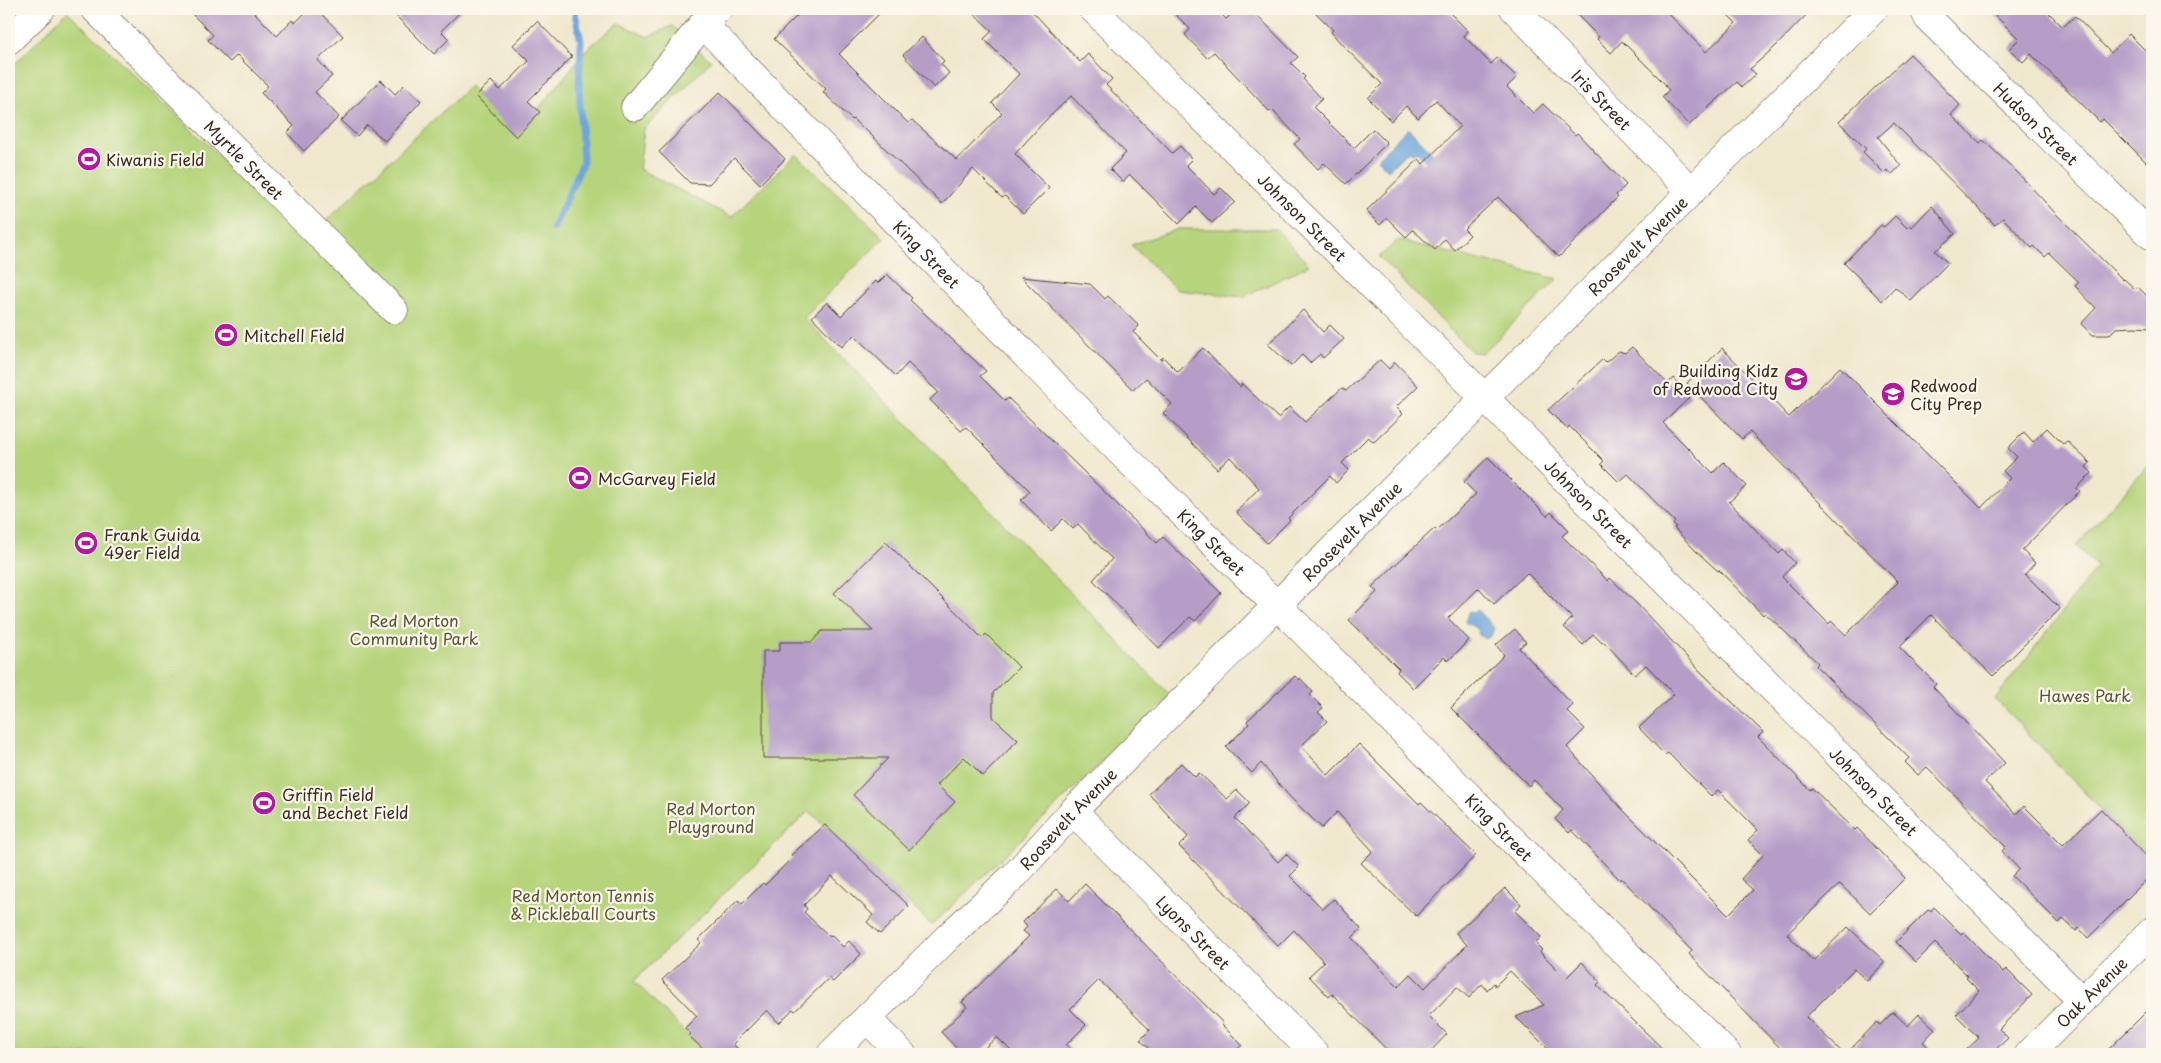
<svg xmlns="http://www.w3.org/2000/svg" width="2161" height="1063" viewBox="0 0 2161 1063" font-family="'Playpen Sans',sans-serif">
<style>
.green{fill:#b6d47b;stroke:#787f4c}
.water{fill:#6ea5dc;stroke:#54687d}
.lines{fill:none;stroke-linecap:round;stroke-linejoin:round}
.stream{stroke:#6ea5dc;stroke-width:7}
.building{fill:#b59dc7}
.minor-casing{stroke:#564638;stroke-width:29}
.minor{stroke:#fff;stroke-width:28}
.labels{text-anchor:middle;dominant-baseline:central;stroke-width:4.5;stroke-linejoin:round;paint-order:stroke}
.street-label{font-size:16px;fill:#3b2a1e;stroke:#fbf7ec}
.poi-label{font-size:16px;fill:#3b2a1e;stroke:#fbf7ec;text-anchor:start}
.park-label{font-size:16px;fill:#5a5435;stroke:#fbf7ec}
</style>
<rect width="100%" height="100%" fill="#fbf7ec"/>
<filter id="ink" filterUnits="userSpaceOnUse"><feTurbulence type="fractalNoise" baseFrequency=".02" numOctaves="2"/><feDisplacementMap in="SourceGraphic" scale="10" xChannelSelector="R" yChannelSelector="G"/><feConvolveMatrix kernelMatrix="1 2 1 2 8 2 1 2 1" color-interpolation-filters="sRGB"/></filter>
<filter id="wash" filterUnits="userSpaceOnUse"><feTurbulence type="fractalNoise" baseFrequency=".0096" numOctaves="4" result="noise"/><feDisplacementMap in="SourceGraphic" scale="20" xChannelSelector="R" yChannelSelector="G"/><feGaussianBlur stdDeviation="1.12" result="paint"/><feColorMatrix in="noise" values="0 0 0 0 0 0 0 0 0 0 0 0 0 0 0 0 0 1.4 0 .05"/><feComposite in="paint" operator="in"/></filter>
<g filter="url(#wash)">
<rect width="100%" height="100%" fill="#f0e8cd"/>
<path class="green" d="M67,11L306,239L470,86L517,135L587,49L618,23L648,37L672,26L711,61L644,129L639,169L731,217L796,154L884,238L804,318L1171,696L932,925L809,811L634,981L707,1054H9V70Z
M1178,229H1276L1309,265L1244,297L1177,290L1131,245Z
M1398,240L1558,279L1483,353L1472,352L1379,257Z
M2152,461V863L1995,699L2097,567L2076,546Z"/>
<path class="water" d="M1408,128L1435,155L1428,163L1416,151L1414,153L1408,151L1388,170L1377,159Z
M1476,609L1494,628L1491,636L1485,639L1479,635L1478,629L1465,622L1468,613L1475,611Z"/>
<g class="lines">
<path class="stream" d="M553,229L583,162L579,84L581,41L574,9"/>
</g>
<g id="blocks">
<path class="building" d="M187,9H251L277,36L292,20L295,23L309,9H317L343,36L318,60L332,76L315,92L339,117L304,151L287,133L294,126L261,93L268,86L237,55L230,62L208,40L213,35Z
M389,9H463L441,31L449,39L434,54Z
M804,9H884L839,54L908,123L912,120L957,160L1002,113L992,103L1019,74L984,39L992,31L969,9H1030L1080,62L1088,54L1112,79L1106,85L1172,153L1180,146L1192,159L1186,165L1214,194L1221,188L1235,202L1212,223L1196,207L1179,224L1130,175L1123,182L1110,169L1126,153L1071,96L1042,124L1015,154L1049,188L1023,214L1005,196L1002,198L973,169L942,204L864,128L863,129L853,119L852,120L823,92L826,89L774,39Z
M1170,9H1216L1226,19L1237,9H1251L1298,57L1291,63L1305,77L1303,79L1322,99L1313,107L1354,148L1373,129L1387,143L1346,184L1324,163L1318,169L1294,144L1300,139L1272,110L1270,112L1214,52L1207,58L1185,35L1190,29Z
M1312,9H1446L1468,31L1464,36L1491,64L1497,58L1517,77L1507,87L1533,113L1543,104L1575,135L1577,133L1626,185L1616,195L1618,197L1559,257L1498,197L1464,229L1470,235L1455,250L1445,239L1435,250L1413,230L1406,237L1387,218L1380,225L1366,211L1419,159L1423,164L1460,126L1436,100L1418,118L1406,106L1391,121L1368,98L1382,84L1345,48L1331,32L1333,30Z
M1571,9H1664L1706,52L1736,23L1722,9H1812L1777,45L1750,69L1756,74L1742,87L1737,82L1689,125L1662,97L1669,90L1665,86L1666,85L1622,41L1611,53L1597,39L1599,37Z
M1989,9H2045L2063,27L2075,16L2111,53L2129,34L2152,57V168L2103,119L2100,122L2031,54L2023,62L2009,49L2019,39Z
M537,21L572,57L528,101L540,112L516,137L476,96L491,81L500,90L529,61L513,45Z
M922,37L944,61L941,64L949,73L934,88L903,55Z
M1910,54L1960,105L1951,115L1980,143L1983,140L2018,173L2057,215L2123,280L2124,279L2135,289L2138,287L2152,301V328L2134,327L2116,328L2109,335H2093L2081,324L2096,308L2075,286L2079,282L2049,253L2045,257L2034,246L2032,248L2003,218L1995,225L1894,123L1878,137L1901,166L1892,174L1887,170L1884,173L1863,152L1866,149L1839,122Z
M381,80L395,94L404,85L421,101L385,141L367,125L357,136L341,121Z
M720,92L785,159L760,184L734,158L709,184L690,183L659,152Z
M1932,206L1955,234L1935,251L1948,263L1911,301L1895,287L1882,301L1844,263L1881,225L1884,227L1895,216L1907,228L1910,225L1912,227Z
M887,274L912,298L910,300L986,371L980,376L1005,401L1008,398L1157,543L1163,537L1221,593L1195,621L1190,617L1159,648L1093,580L1112,559L1078,524L1073,529L1063,519L1051,531L1021,500L1030,491L966,427L961,431L930,400L938,392L908,363L896,376L854,335L841,347L812,317L827,302L841,316L876,281L878,283Z
M1021,277L1090,284L1105,299L1108,296L1139,326L1133,332L1161,360L1163,357L1178,372L1203,348L1240,387L1242,384L1278,418L1289,407L1305,422L1342,388L1346,391L1380,360L1389,369L1395,362L1418,386L1396,407L1403,414L1374,442L1368,437L1342,463L1349,470L1336,483L1330,476L1288,518L1290,520L1267,543L1236,512L1259,488L1230,457L1217,469L1163,413L1172,404L1146,378L1133,390Z
M1303,310L1323,332L1330,325L1344,339L1323,358L1320,354L1310,363L1302,355L1291,366L1268,344Z
M1632,347L1668,384L1673,378L1691,396L1663,423L1713,473L1724,462L1747,486L1729,502L1779,554L1783,550L1795,563L1782,577L1829,624L1831,621L1846,635L1898,582L1750,432L1742,439L1687,383L1722,348L1789,417L1840,367L1981,508L2010,478L2003,471L2017,457L2008,448L2024,432L2033,442L2047,428L2063,444L2067,441L2090,463L2086,467L2092,473L2077,488L2080,491L2022,550L2035,563L2025,574L2060,609L1993,676L1931,615L1899,647L1936,684L1933,687L2005,763L1985,782L2016,814L2024,806L2063,845L2101,809L2152,862V874L2088,938L2079,928L2076,931L2063,919L2059,923L2012,876L2019,869L2002,851L2006,847L1927,767L1918,775L1905,762L1909,758L1816,666L1818,663L1765,613L1763,615L1719,570L1718,571L1696,551L1674,528L1676,527L1673,524L1675,522L1628,474L1619,482L1601,464L1604,461L1569,426L1567,429L1548,410L1603,359L1606,362L1619,351L1625,353Z
M1488,457L1547,516L1551,512L1569,530L1562,536L1608,581L1610,578L1637,604L1699,670L1763,732L1758,737L1810,790L1812,788L1855,830L1857,828L1905,878L1870,913L1840,884L1787,934L1813,961L1848,927L1885,962L1867,981L1854,969L1806,1017L1844,1054H1786L1689,954L1692,951L1621,878L1620,880L1572,830L1569,833L1555,819L1563,810L1534,780L1529,786L1451,708L1504,655L1496,645L1515,629L1526,642L1519,648L1573,705L1567,711L1585,729L1567,747L1622,809L1728,915L1753,890L1741,879L1763,855L1748,840L1758,830L1718,790L1711,796L1668,753L1665,755L1639,728L1674,694L1646,665L1635,675L1604,642L1602,643L1593,634L1583,645L1564,627L1572,618L1527,573L1494,604L1479,588L1448,618L1469,640L1448,661L1444,657L1413,688L1397,672L1399,669L1349,620L1377,592L1372,587L1395,565L1435,528L1437,530L1476,494L1464,482Z
M886,542L982,638L986,634L1019,667L993,693V717L1018,740L983,776L964,757L937,785L955,802L909,850L853,795L888,758H763V651H780V642H812L822,631H873L834,593Z
M1295,676L1299,680L1300,678L1313,692L1310,695L1323,708L1318,712L1327,721L1301,746L1328,775L1359,744L1419,804L1421,802L1476,855L1416,916L1361,863L1373,851L1337,812L1322,828L1290,797L1261,763L1252,773L1226,747L1249,724L1247,721Z
M1181,763L1195,777L1199,773L1227,799L1237,790L1250,803L1235,818L1278,862L1286,854L1299,867L1290,876L1323,909L1334,899L1361,929L1352,938L1398,987L1411,974L1425,988L1467,945L1456,933L1505,888L1521,904L1515,911L1541,937L1535,943L1542,950L1540,952L1566,978L1582,962L1600,982L1597,985L1668,1054H1553L1516,1017L1544,1005L1510,971L1495,986L1494,983L1487,990L1482,984L1469,998L1457,987L1429,1016L1447,1034L1428,1054H1391L1332,994L1329,997L1309,976L1324,962L1294,930L1278,946L1179,846L1188,837L1149,794Z
M825,825L909,906L880,934L867,922L873,915L832,876L804,905L807,909L804,912L829,936L831,935L843,947L849,941L861,954L833,982L829,978L795,1011L793,1009L779,1023L767,1010L733,1044L743,1054H708L689,1036L691,1034L685,1028L697,1016L662,980L701,943L698,940L738,900L742,904L763,883L765,885L793,857L791,855Z
M1085,884L1223,1023L1221,1024L1242,1045L1232,1054H1155L1140,1040L1150,1030L1099,980L1070,1009L1086,1025L1066,1045L1076,1054H1014L997,1037L978,1054H962L941,1032L967,1007L962,1002L1029,936L1023,931L1027,927L1023,922L1057,889L1069,901Z
M1934,907L1961,934L1963,932L2003,972L2006,969L2032,995L1999,1029L2008,1038L1991,1054H1962L1979,1038L1956,1015L1979,991L1966,978L1968,976L1935,943L1916,962L1896,942L1929,909L1931,911Z
M2152,1006V1054H2104Z
M1893,1012L1908,1026L1919,1014L1935,1029L1923,1042L1936,1054H1846L1877,1022L1880,1025Z"/>
</g>
</g>
<g filter="url(#ink)">
<use href="#blocks" fill-opacity="0" stroke="#564638" stroke-width="1"/>
<g class="lines">
<g class="minor-casing">
<g id="minor">
<path id="s1" d="M95,9L394,310"/>
<path id="s2" d="M1093,9L1463,376L2082,1001"/>
<path id="s3" d="M1514,9L1690,190"/>
<path id="s4" d="M1924,9L1928,18L2152,236"/>
<path id="s5" d="M703,24L1121,453L1296,624L1727,1054"/>
<path d="M9,40L41,9"/>
<path d="M635,107L703,24L718,9"/>
<path id="s6" d="M1073,811L1315,1054"/>
<path d="M867,1019L902,1054"/>
<path id="s7" d="M831,1054L950,935L1015,875L1073,811L1276,606L1874,9"/>
<path id="s8" d="M2029,1054L2152,931"/>
</g>
</g>
<use href="#minor" class="minor"/>
</g>
</g>
<defs>
<g id="stadium-disc" transform="scale(1.25)"><circle r="9.5" fill="#b5179e" stroke="#fbf7ec"/><path d="M0-5a6.5 5 0 1 0 0 10a6.5 5 0 1 0 0-10ZM-3.5-1.8h7v3.6h-7Z" fill="#fff"/></g>
<g id="school-disc" transform="scale(1.25)"><circle r="9.5" fill="#b5179e" stroke="#fbf7ec"/><path d="M0-5L7-2L0 1L-7-2ZM-4 1L0 2.5L4 1V4Q0 6-4 4Z" fill="#fff"/></g>
</defs>
<g fill-rule="evenodd">
<use href="#stadium-disc" x="89" y="159"/>
<use href="#stadium-disc" x="226" y="335"/>
<use href="#school-disc" x="1796" y="379"/>
<use href="#school-disc" x="1893" y="394"/>
<use href="#stadium-disc" x="580" y="478"/>
<use href="#stadium-disc" x="86" y="543"/>
<use href="#stadium-disc" x="264" y="803"/>
</g>
<g class="labels">
<g class="street-label">
<text stroke="none"><textPath href="#s3" startOffset="126">Iris Street</textPath></text>
<text stroke="none"><textPath href="#s4" startOffset="161">Hudson Street</textPath></text>
<text stroke="none"><textPath href="#s1" startOffset="212">Myrtle Street</textPath></text>
<text stroke="none"><textPath href="#s2" startOffset="295">Johnson Street</textPath></text>
<text stroke="none"><textPath href="#s7" startOffset="1142">Roosevelt Avenue</textPath></text>
<text stroke="none"><textPath href="#s5" startOffset="321">King Street</textPath></text>
<text stroke="none"><textPath href="#s2" startOffset="700">Johnson Street</textPath></text>
<text stroke="none"><textPath href="#s7" startOffset="738">Roosevelt Avenue</textPath></text>
<text stroke="none"><textPath href="#s5" startOffset="726">King Street</textPath></text>
<text stroke="none"><textPath href="#s2" startOffset="1105">Johnson Street</textPath></text>
<text stroke="none"><textPath href="#s7" startOffset="334">Roosevelt Avenue</textPath></text>
<text stroke="none"><textPath href="#s5" startOffset="1131">King Street</textPath></text>
<text stroke="none"><textPath href="#s6" startOffset="171">Lyons Street</textPath></text>
<text stroke="none"><textPath href="#s8" startOffset="88">Oak Avenue</textPath></text>
</g>
<g class="poi-label">
<text x="106" y="159">Kiwanis Field</text>
<text x="244" y="335">Mitchell Field</text>
<text x="1778" y="370" text-anchor="end">Building Kidz<tspan x="1778" dy="18">of Redwood City</tspan></text>
<text x="1910" y="385">Redwood<tspan x="1910" dy="18">City Prep</tspan></text>
<text x="598" y="478">McGarvey Field</text>
<text x="104" y="534">Frank Guida<tspan x="104" dy="18">49er Field</tspan></text>
<text x="282" y="794">Griffin Field<tspan x="282" dy="18">and Bechet Field</tspan></text>
</g>
<g class="park-label">
<text x="414" y="620">Red Morton<tspan x="414" dy="18">Community Park</tspan></text>
<text x="2085" y="695">Hawes Park</text>
<text x="711" y="808">Red Morton<tspan x="711" dy="18">Playground</tspan></text>
<text x="583" y="895">Red Morton Tennis<tspan x="583" dy="18">&amp; Pickleball Courts</tspan></text>
</g>
</g>
<rect width="2161" height="1063" fill="none" stroke="#fbf7ec" stroke-width="30"/>
</svg>
